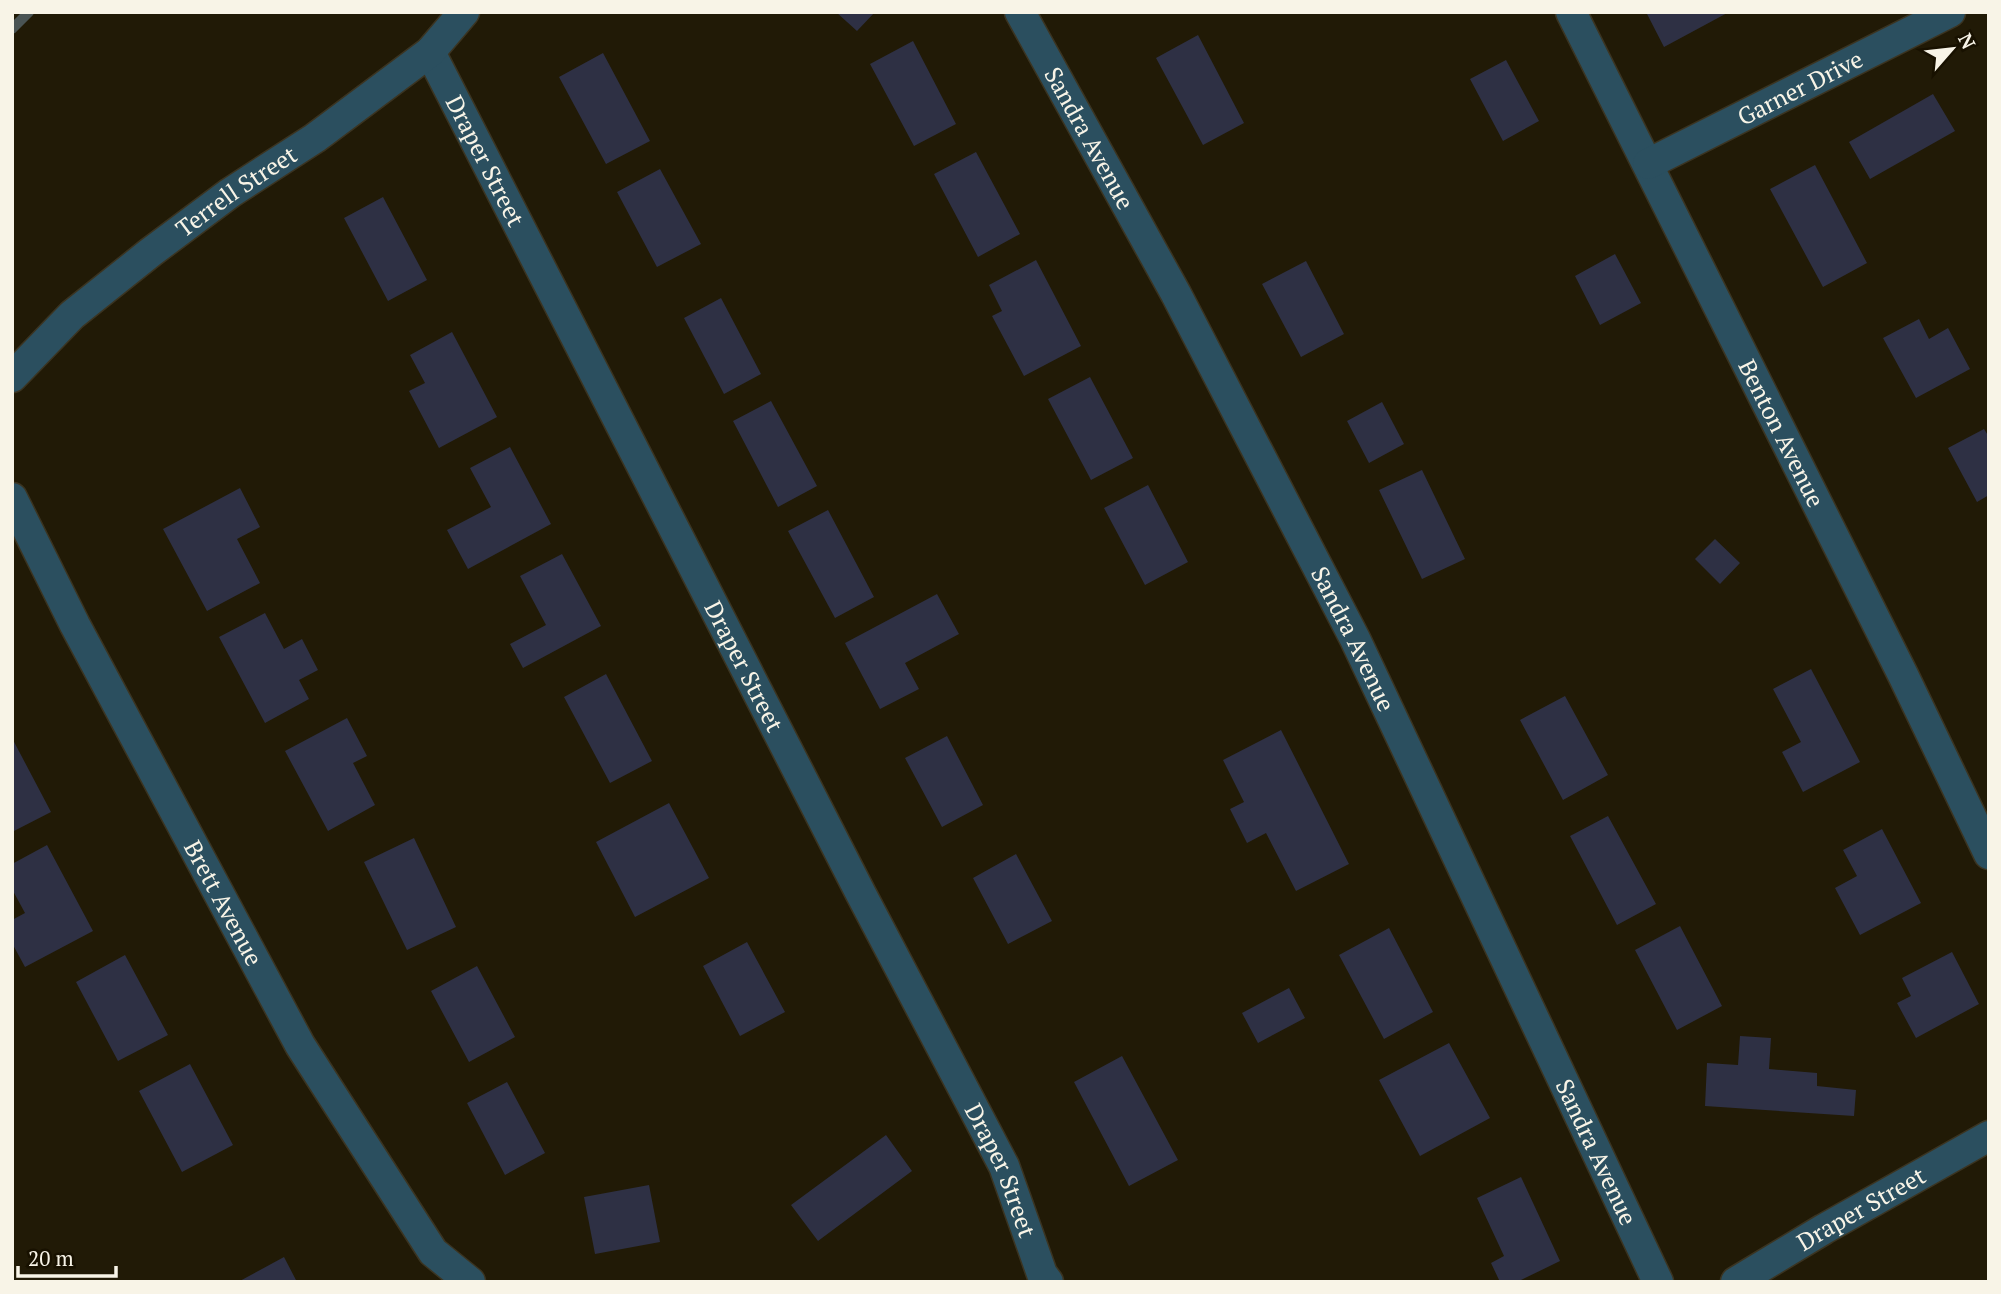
<svg xmlns="http://www.w3.org/2000/svg" width="2001" height="1294" viewBox="0 0 2001 1294" font-family="'PT Serif',serif">
<style>
.lines{fill:none;stroke-linecap:round;stroke-linejoin:round}
.stream{stroke:#4a5454;stroke-width:10}
.building{fill:#2e3044}
.street-casing{stroke:#3b3421;stroke-width:33}
.street{stroke:#2b4f5f;stroke-width:30}
.labels{text-anchor:middle;dominant-baseline:central;stroke-width:5;stroke-linejoin:round;paint-order:stroke}
.street-label{font-size:24px;fill:#f8f4e7;stroke:#181100}
</style>
<rect width="100%" height="100%" fill="#211a06"/>
<g class="lines">
<path class="stream" d="M12,29L29,12"/>
</g>
<path class="building" d="M836,12H875L857,31Z
M1646,12H1729L1664,47Z
M1198,35L1244,123L1203,145L1156,58Z
M913,41L956,124L914,146L870,64Z
M603,53L650,141L606,164L559,77Z
M1506,60L1539,121L1503,141L1470,79Z
M1933,94L1955,131L1870,179L1849,142Z
M976,152L1020,234L978,257L934,174Z
M1815,165L1867,263L1823,287L1770,189Z
M660,169L701,244L657,267L617,192Z
M383,197L427,280L388,301L344,218Z
M1615,254L1641,303L1600,325L1575,276Z
M1036,260L1081,346L1024,376L992,316L1002,311L989,285Z
M1306,261L1344,334L1301,357L1262,284Z
M721,298L761,374L724,394L684,318Z
M1919,319L1929,339L1948,328L1970,369L1916,398L1883,338Z
M452,332L497,417L439,448L409,391L425,383L410,355Z
M1090,377L1133,458L1091,480L1048,399Z
M771,401L817,486L778,507L733,421Z
M1382,402L1404,444L1369,463L1347,421Z
M1984,429L1989,437V495L1977,502L1948,448Z
M510,447L551,524L468,569L447,530L491,507L470,468Z
M1422,470L1465,559L1422,579L1379,490Z
M1148,485L1188,562L1145,585L1104,508Z
M240,488L260,527L237,539L260,583L207,611L163,529Z
M828,510L874,597L835,618L788,531Z
M1715,539L1740,563L1720,584L1695,559Z
M562,554L601,626L523,668L510,644L546,625L520,576Z
M937,594L959,634L905,663L919,689L880,709L845,643Z
M265,613L284,649L302,639L318,670L299,680L309,699L265,723L219,637Z
M1811,669L1860,762L1803,792L1782,752L1801,742L1773,689Z
M606,674L652,761L610,783L564,697Z
M1565,696L1608,775L1563,800L1520,720Z
M347,718L367,756L353,763L375,805L328,831L285,751Z
M1281,730L1349,864L1296,891L1266,833L1247,843L1230,809L1244,802L1223,760Z
M947,736L983,805L942,827L905,758Z
M12,738L51,812L12,832Z
M669,803L709,878L635,917L596,842Z
M1608,816L1656,904L1617,925L1570,836Z
M1882,829L1921,903L1860,935L1835,888L1857,876L1843,850Z
M414,838L456,927L407,950L364,862Z
M47,845L93,931L25,967L12,943V920L25,913L12,889V864Z
M1016,854L1052,921L1008,944L973,878Z
M1680,926L1722,1006L1677,1030L1635,950Z
M1389,928L1433,1012L1384,1039L1339,955Z
M747,942L785,1012L740,1036L703,966Z
M1952,952L1979,1004L1916,1038L1897,1003L1911,996L1902,978Z
M125,955L168,1035L118,1061L76,982Z
M477,966L515,1037L469,1062L431,991Z
M1289,988L1305,1018L1258,1043L1242,1013Z
M1740,1036L1771,1038L1769,1069L1817,1073V1086L1856,1090L1854,1116L1705,1106L1707,1063L1738,1065Z
M1449,1043L1490,1118L1420,1156L1379,1080Z
M1122,1056L1178,1160L1129,1186L1074,1082Z
M190,1064L233,1145L182,1172L139,1091Z
M507,1082L545,1153L505,1175L467,1103Z
M886,1135L912,1171L818,1241L791,1205Z
M1521,1177L1560,1261L1517,1282H1500L1491,1263L1504,1256L1477,1198Z
M649,1185L660,1242L595,1254L584,1197Z
M284,1257L297,1282H238Z"/>
<g class="lines">
<g class="street-casing">
<g id="street">
<path id="s1" d="M1020,12L1176,294L1355,639L1658,1282"/>
<path id="s2" d="M1571,12L1903,675L1989,854"/>
<path id="s3" d="M430,52L861,894L1004,1166L1042,1274L1048,1282"/>
<path id="s4" d="M1648,164L1950,12"/>
<path id="s5" d="M12,377L72,315L151,252L230,193L315,138L430,52L464,12"/>
<path id="s6" d="M12,498L75,625L300,1045L433,1252L470,1282"/>
<path id="s7" d="M1736,1282L1824,1229L1989,1136"/>
</g>
</g>
<use href="#street" class="street"/>
</g>
<g class="labels">
<g class="street-label">
<text stroke="none"><textPath href="#s4" startOffset="170">Garner Drive</textPath></text>
<text stroke="none"><textPath href="#s1" startOffset="144">Sandra Avenue</textPath></text>
<text stroke="none"><textPath href="#s3" startOffset="122">Draper Street</textPath></text>
<text stroke="none"><textPath href="#s5" startOffset="292">Terrell Street</textPath></text>
<text stroke="none"><textPath href="#s2" startOffset="471">Benton Avenue</textPath></text>
<text stroke="none"><textPath href="#s1" startOffset="710">Sandra Avenue</textPath></text>
<text stroke="none"><textPath href="#s3" startOffset="690">Draper Street</textPath></text>
<text stroke="none"><textPath href="#s6" startOffset="457">Brett Avenue</textPath></text>
<text stroke="none"><textPath href="#s1" startOffset="1278">Sandra Avenue</textPath></text>
<text stroke="none"><textPath href="#s3" startOffset="1256">Draper Street</textPath></text>
<text stroke="none"><textPath href="#s7" startOffset="145">Draper Street</textPath></text>
</g>
</g>
<rect width="2001" height="1294" fill="none" stroke="#f8f4e7" stroke-width="28"/>
<g transform="translate(1952 49) rotate(62)" stroke="#181100" stroke-width="5" paint-order="stroke">
<path d="M0-5L12 26L0 18L-12 26Z" fill="#f8f4e7"/>
<text y="-10" font-size="19" font-weight="bold" text-anchor="middle" fill="#f8f4e7">N</text>
</g>
<path d="M18 1266v10h98v-10" fill="none" stroke="#f8f4e7" stroke-width="3.5"/>
<text x="28" y="1266" font-size="21" fill="#f8f4e7" stroke="#181100" stroke-width="5" paint-order="stroke">20 m</text>
</svg>
